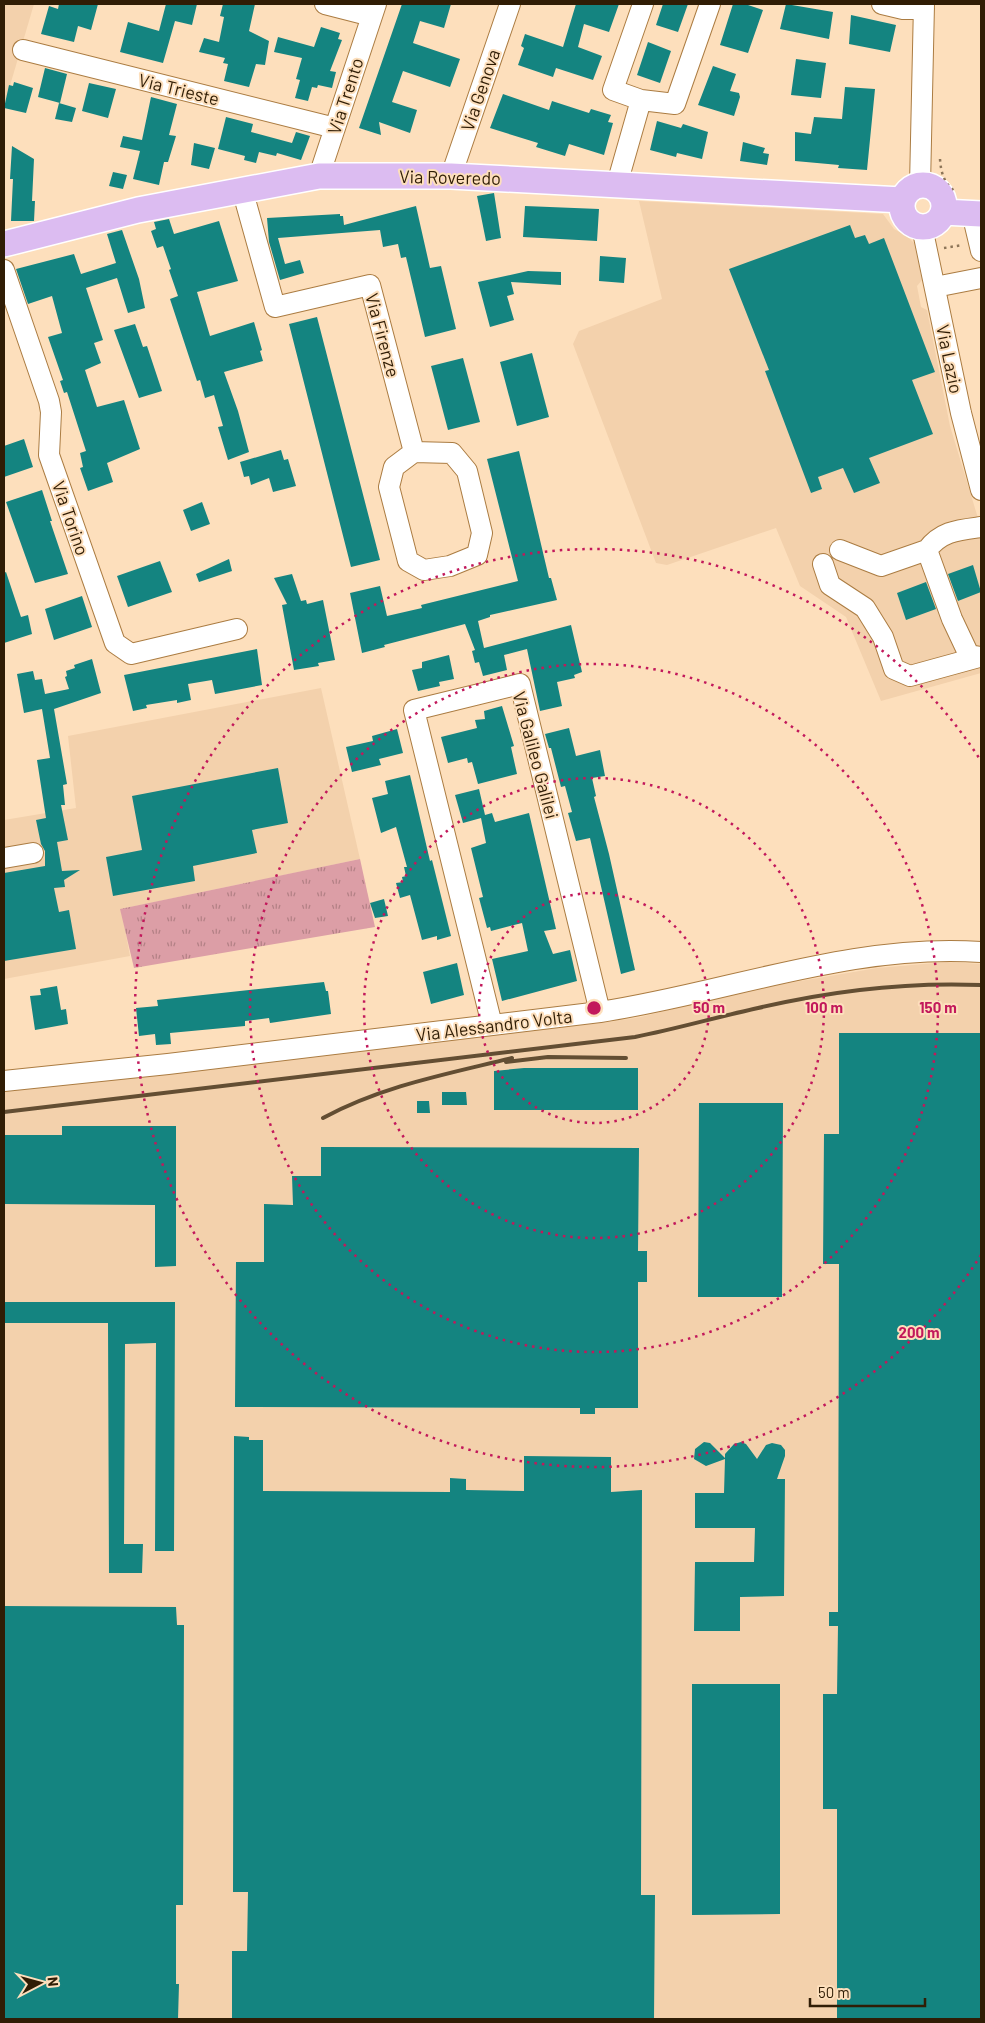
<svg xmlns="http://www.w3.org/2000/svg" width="985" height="2023" viewBox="0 0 985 2023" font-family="Barlow,sans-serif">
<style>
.built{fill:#f3d1ac}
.grass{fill:url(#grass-tufts)}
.building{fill:#148480}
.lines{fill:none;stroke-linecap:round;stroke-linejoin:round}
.minor-casing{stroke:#ab7c42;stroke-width:22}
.major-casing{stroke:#fff;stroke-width:28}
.path{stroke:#8d7558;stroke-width:2.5;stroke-dasharray:2.5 4;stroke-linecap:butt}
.minor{stroke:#fff;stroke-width:20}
.major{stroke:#dcbcf1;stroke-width:25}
.rail{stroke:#634e33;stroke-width:4}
.ring{fill:none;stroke:#c2185b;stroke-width:2.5;stroke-dasharray:2.5 5}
.labels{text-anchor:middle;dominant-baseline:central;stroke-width:4;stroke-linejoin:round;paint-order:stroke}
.street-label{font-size:18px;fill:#301d05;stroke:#fddfbc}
.centre{fill:#c2185b;stroke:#fddfbc;stroke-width:2.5}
.ring-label{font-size:15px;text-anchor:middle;font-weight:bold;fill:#c2185b;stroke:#fddfbc;stroke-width:4;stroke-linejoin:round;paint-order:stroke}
</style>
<defs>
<pattern id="grass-tufts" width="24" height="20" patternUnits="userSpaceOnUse" patternTransform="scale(1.25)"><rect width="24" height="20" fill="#dc9ea6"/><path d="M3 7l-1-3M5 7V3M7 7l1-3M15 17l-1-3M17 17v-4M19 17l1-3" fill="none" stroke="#b38085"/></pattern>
</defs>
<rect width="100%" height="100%" fill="#fddfbc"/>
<path class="built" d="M4,4H34L4,106Z
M639,201L883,214L894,229L907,236L914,243L922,280L917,286L921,307L927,310L950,426L981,528V673L881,701L846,617L800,586L776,528L667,565L656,563L573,344L579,331L662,299Z
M321,688L360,859L121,909L130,956L4,979V820L76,808L68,736Z
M947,962L981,964V2019H4V1090L609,1022L641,1017L747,990L877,968Z"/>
<path class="grass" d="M360,859L375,927L134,968L120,909Z"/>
<path class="building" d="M59,4H98L91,30L78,26L74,42L41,34L49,6L58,9Z
M166,4H197L192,25L175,21L163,63L120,52L128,22L159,31Z
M223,4H255L249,31L269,41L265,65L256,64L249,87L224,81L228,64L223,63L225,58L199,52L204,38L219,42L224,17L220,16Z
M402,4H451L444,28L420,21L413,43L460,59L450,87L403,71L392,102L417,110L410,133L379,122L381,135L359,128Z
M576,4H619L609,32L584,24L578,47L602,56L593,80L556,68L553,77L518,65L524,48L521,46L525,34L563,47Z
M663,4H688L678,32L656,25Z
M733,4H745L763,10L748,53L720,45Z
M786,4L833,12L829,39L780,29Z
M851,15L896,25L890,52L849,44Z
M321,27L340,33L338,39L342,40L330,71L336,72L332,88L318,85L317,88L312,87L308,101L295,98L300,80L296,79L302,58L274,52L278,37L314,47Z
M648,42L671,51L660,83L637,75Z
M796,59L826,63L821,98L791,95Z
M713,66L736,74L730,91L739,93L740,97L734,116L698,105Z
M45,68L67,74L60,103L38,97Z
M14,82L33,88L26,113L4,108L9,85L13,86Z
M89,83L116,89L108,118L82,111Z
M845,87L875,89L867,170L838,168L839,165L795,161V132L811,134L814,117L842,119Z
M503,94L549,110L552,101L589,113L591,109L611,115L608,122L613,123L604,155L569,144L565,156L536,147L538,143L490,128Z
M151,97L177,104L169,135L176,136L168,162H164L159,185L133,179L140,151L120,147L123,136L142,140Z
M59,103L76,108L72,122L55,119Z
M226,117L253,124L251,132L292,143L296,132L310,136L301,160L277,153L276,156L259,152L256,163L244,160L245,156L218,149Z
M657,121L681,128L683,124L708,132L702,159L677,153L676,157L650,150Z
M743,142L765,148L763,153L769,154L767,165L740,161Z
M194,143L215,148L209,169L191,165Z
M12,146L34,159L32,201H35L34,221H11L13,179H10Z
M113,172L127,175L123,189L109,186Z
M494,193L501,238L486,241L477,196Z
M416,206L430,268L441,266L456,329L425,337L406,257L401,258L398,244L383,247L380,230L278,238L285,264L300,260L304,273L280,280L269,242L267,218L340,214V216H343L344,225Z
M525,206L599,209L597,241L523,237Z
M169,219L174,234L219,221L238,281L197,292L210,336L254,322L262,350L260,351L263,361L224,372L238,411L249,452L228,460L218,427L223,426L214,395L205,398L200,380L197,381L170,299L178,296L169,270L171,269L163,246L157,248L151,231L156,229L154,222Z
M850,225L855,238L865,235L869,244L884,238L935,372L912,380L933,434L869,458L880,483L854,493L843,468L818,477L822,489L811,493L765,371L769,370L729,269Z
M122,230L139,279L145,308L128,313L117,278L86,288L103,340L94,343L101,363L85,370L97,407L124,400L140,449L107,463L113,482L88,491L80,468L83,467L80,453L86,451L67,392L64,393L60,381L63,380L48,337L62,333L52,296L28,304L16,269L74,254L81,274L116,263L107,234Z
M600,256L626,258L624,283L599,281Z
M528,271L561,272V285L511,282L514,294L507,296L514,320L490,327L478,282Z
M317,317L380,560L351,567L289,324Z
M135,324L143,347L147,346L162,391L139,398L114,330Z
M532,353L549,417L517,426L500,362Z
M463,358L480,422L448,430L431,366Z
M24,439L33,467L4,477V446Z
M281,450L284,460L288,459L296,486L273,492L269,478L251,485L249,476L244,477L240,462Z
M519,451L549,578H551L557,600L490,615V617L478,621L484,648L571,625L582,672L574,675L575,678L557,682L562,706L540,711L527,649L504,655L507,670L483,676L479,662L475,663L472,651L475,650L465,624L384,645L385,647L362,653L350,593L380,586L387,616L422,608L421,605L518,581L487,459Z
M42,490L52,521H50L68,574L35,583L6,502Z
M202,502L210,524L191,531L183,510Z
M229,559L232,571L199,582L196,574Z
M160,561L172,592L128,607L117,576Z
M973,565L981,592L958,601L948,574Z
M6,572L21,617L28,615L32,634L4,643V573Z
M292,574L301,601L306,600L307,604L323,600L335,660L318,663L319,666L294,670L282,605L287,604L274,578Z
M926,582L936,609L906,620L897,593Z
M82,596L92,627L54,640L45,609Z
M257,649L262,685L215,694L212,680L188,684L191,700L177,703V700L146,705L147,708L133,711L124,675Z
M449,655L454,679L439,682L440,686L418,691L412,670L422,668V662Z
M92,659L101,693L54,709L67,784L63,785L65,805H61L68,840L57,842L62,871L80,870L64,880L65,887L54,888L59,912L69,910L76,949L4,961V873L45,866V851L41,844L36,820L46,818L37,760L50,758L42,709L24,713L17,674L33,671L35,680L42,679L45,694L69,689L65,677L67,676L66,671L75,668L74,665Z
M502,706L514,746L511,747L517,774L478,784L472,762L468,763L467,758L448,763L441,737L477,728L475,720L485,719L484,711Z
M569,728L576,756L600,750L605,776L592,778L596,796L594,797L609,854L635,970L621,974L590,838L576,841L568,813L572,812L565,786L561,787L551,748H549L545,734Z
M397,729L403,753L379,759L381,765L352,772L346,747L373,741L372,736Z
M278,768L288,823L252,830L257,853L193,866L195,881L113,896L106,857L142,850L132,796Z
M410,775L430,861L432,860L451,936L437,940V936L422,940L410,895L400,898L396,883L403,882L402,877L406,876L404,867H407L396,827L381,833L372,798L388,794L385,781Z
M479,789L485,815L492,813L495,822L529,813L556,929L544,931L553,954L570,950L577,981L502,1001L492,959L528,951L522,923L491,931L490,927L487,928L479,898L483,897L471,848L486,843L481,818L463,823L455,795Z
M384,899L388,916L375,918L370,903Z
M457,963L464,995L431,1004L423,972Z
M324,982L326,991H328L331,1014L270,1023L269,1018L245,1021V1026L170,1033L171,1044L156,1045L155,1034L139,1036L136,1008L158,1006L157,1000Z
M57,986L61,1010L66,1009L68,1024L35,1030L30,996L41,995L40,989Z
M839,1033H981V2019H837V1809H823V1694H837L838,1626H829V1612H838L839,1264H823L824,1134H839Z
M524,1068H638V1110H494V1071Z
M442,1092H466L467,1105H442Z
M417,1101H429L430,1113H417Z
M699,1103H783L782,1297H698Z
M62,1126H176V1266L155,1267V1205L4,1204V1135H62Z
M321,1147L639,1148L638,1251H647V1282H638V1408H595V1414H580V1408L235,1407L236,1262H264V1204L293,1205L292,1176H321Z
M4,1302H175L174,1551H155L156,1343L125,1344L124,1544H143L142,1573H109L108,1323H4Z
M234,1436L249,1437V1440H263V1491L450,1492V1478L466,1479V1490L524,1491V1456L611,1457V1492L642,1490L641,1895H655L654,2019H232V1951H247L248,1892H233Z
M704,1442L710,1443L725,1458V1454L734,1444L741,1442L746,1444L757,1459L766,1445L772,1443L781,1445L785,1450V1456L777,1479H785L784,1596L740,1597V1631H694L695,1562H754L755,1528H695V1493H724L725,1459L706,1466L694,1459L695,1449Z
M4,1606L176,1607L177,1625H184L183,1905H176V1984H179L178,2019H4Z
M692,1684H780V1914L692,1915Z"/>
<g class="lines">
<g class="minor-casing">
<path id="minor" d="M325,4L372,16
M643,4L613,90L641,100L675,104L710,4
M882,4L903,9H924
M23,50L335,128
M319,176L376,4
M451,176L510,4
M617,184L641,100
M920,185L924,4
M242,189L275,307L370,285L414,452L394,467L389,487L408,561L424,570L450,566L477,555L482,533L467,471L452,453L414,452
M972,213L981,251
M922,227L961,413L981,490
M4,270L49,401L51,412L49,455L115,643L131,654L237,629
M935,287L981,278
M981,527C958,530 941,531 927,550L952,619L969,655L981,657
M840,550L881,566L927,550
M823,564L830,585L865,608L883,637L894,669L910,676L979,657
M4,858L33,853
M492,1025L414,710L520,684L600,1012
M4,1081L168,1064L600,1012C726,993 851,943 981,952"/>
</g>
<g class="major-casing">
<path id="major" d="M902 206a21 21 0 1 1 42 0a21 21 0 1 1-42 0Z
M943,212L981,214
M4,244L138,210L319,176H451L902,200"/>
</g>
<path class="path" d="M940,159C941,173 944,184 956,192
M944,248L963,245"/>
<use href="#minor" class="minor"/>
<use href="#major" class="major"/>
<path class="rail" d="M506,1062L548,1057L626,1058
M4,1112L635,1037C676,1029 717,1017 758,1008C830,991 907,982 981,985
M323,1118C382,1086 447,1074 512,1058"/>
</g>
<g class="ring">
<circle cx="594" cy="1008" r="115"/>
<circle cx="594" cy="1008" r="230"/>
<circle cx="594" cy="1008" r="344"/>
<path d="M981 1255A459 459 0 1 1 981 761"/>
</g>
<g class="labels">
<g class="street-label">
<text transform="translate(179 89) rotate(14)">Via Trieste</text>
<text transform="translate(480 90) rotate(-71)">Via Genova</text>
<text transform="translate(345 96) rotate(-72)">Via Trento</text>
<text transform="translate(450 177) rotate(1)">Via Roveredo</text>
<text transform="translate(383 335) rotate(75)">Via Firenze</text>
<text transform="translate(950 359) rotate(78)">Via Lazio</text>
<text transform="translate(71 518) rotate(71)">Via Torino</text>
<text transform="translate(536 755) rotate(75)">Via Galileo Galilei</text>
<text transform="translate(494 1025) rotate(-7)">Via Alessandro Volta</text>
</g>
</g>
<circle cx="594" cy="1008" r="8" class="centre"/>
<g class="ring-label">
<text x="709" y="1013">50 m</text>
<text x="824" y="1013">100 m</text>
<text x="938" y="1013">150 m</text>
<text x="919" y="1338">200 m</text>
</g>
<rect width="985" height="2023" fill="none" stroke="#301d05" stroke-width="10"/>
<g transform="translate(40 1983) rotate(84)" stroke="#fddfbc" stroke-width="4" paint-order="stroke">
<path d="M0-4L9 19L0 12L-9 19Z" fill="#301d05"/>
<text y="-8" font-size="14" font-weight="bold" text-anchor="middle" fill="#301d05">N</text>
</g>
<path d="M810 1998v8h115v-8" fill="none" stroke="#301d05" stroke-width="2.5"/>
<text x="818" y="1998" font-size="15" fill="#301d05" stroke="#fddfbc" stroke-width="4" paint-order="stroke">50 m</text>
</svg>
